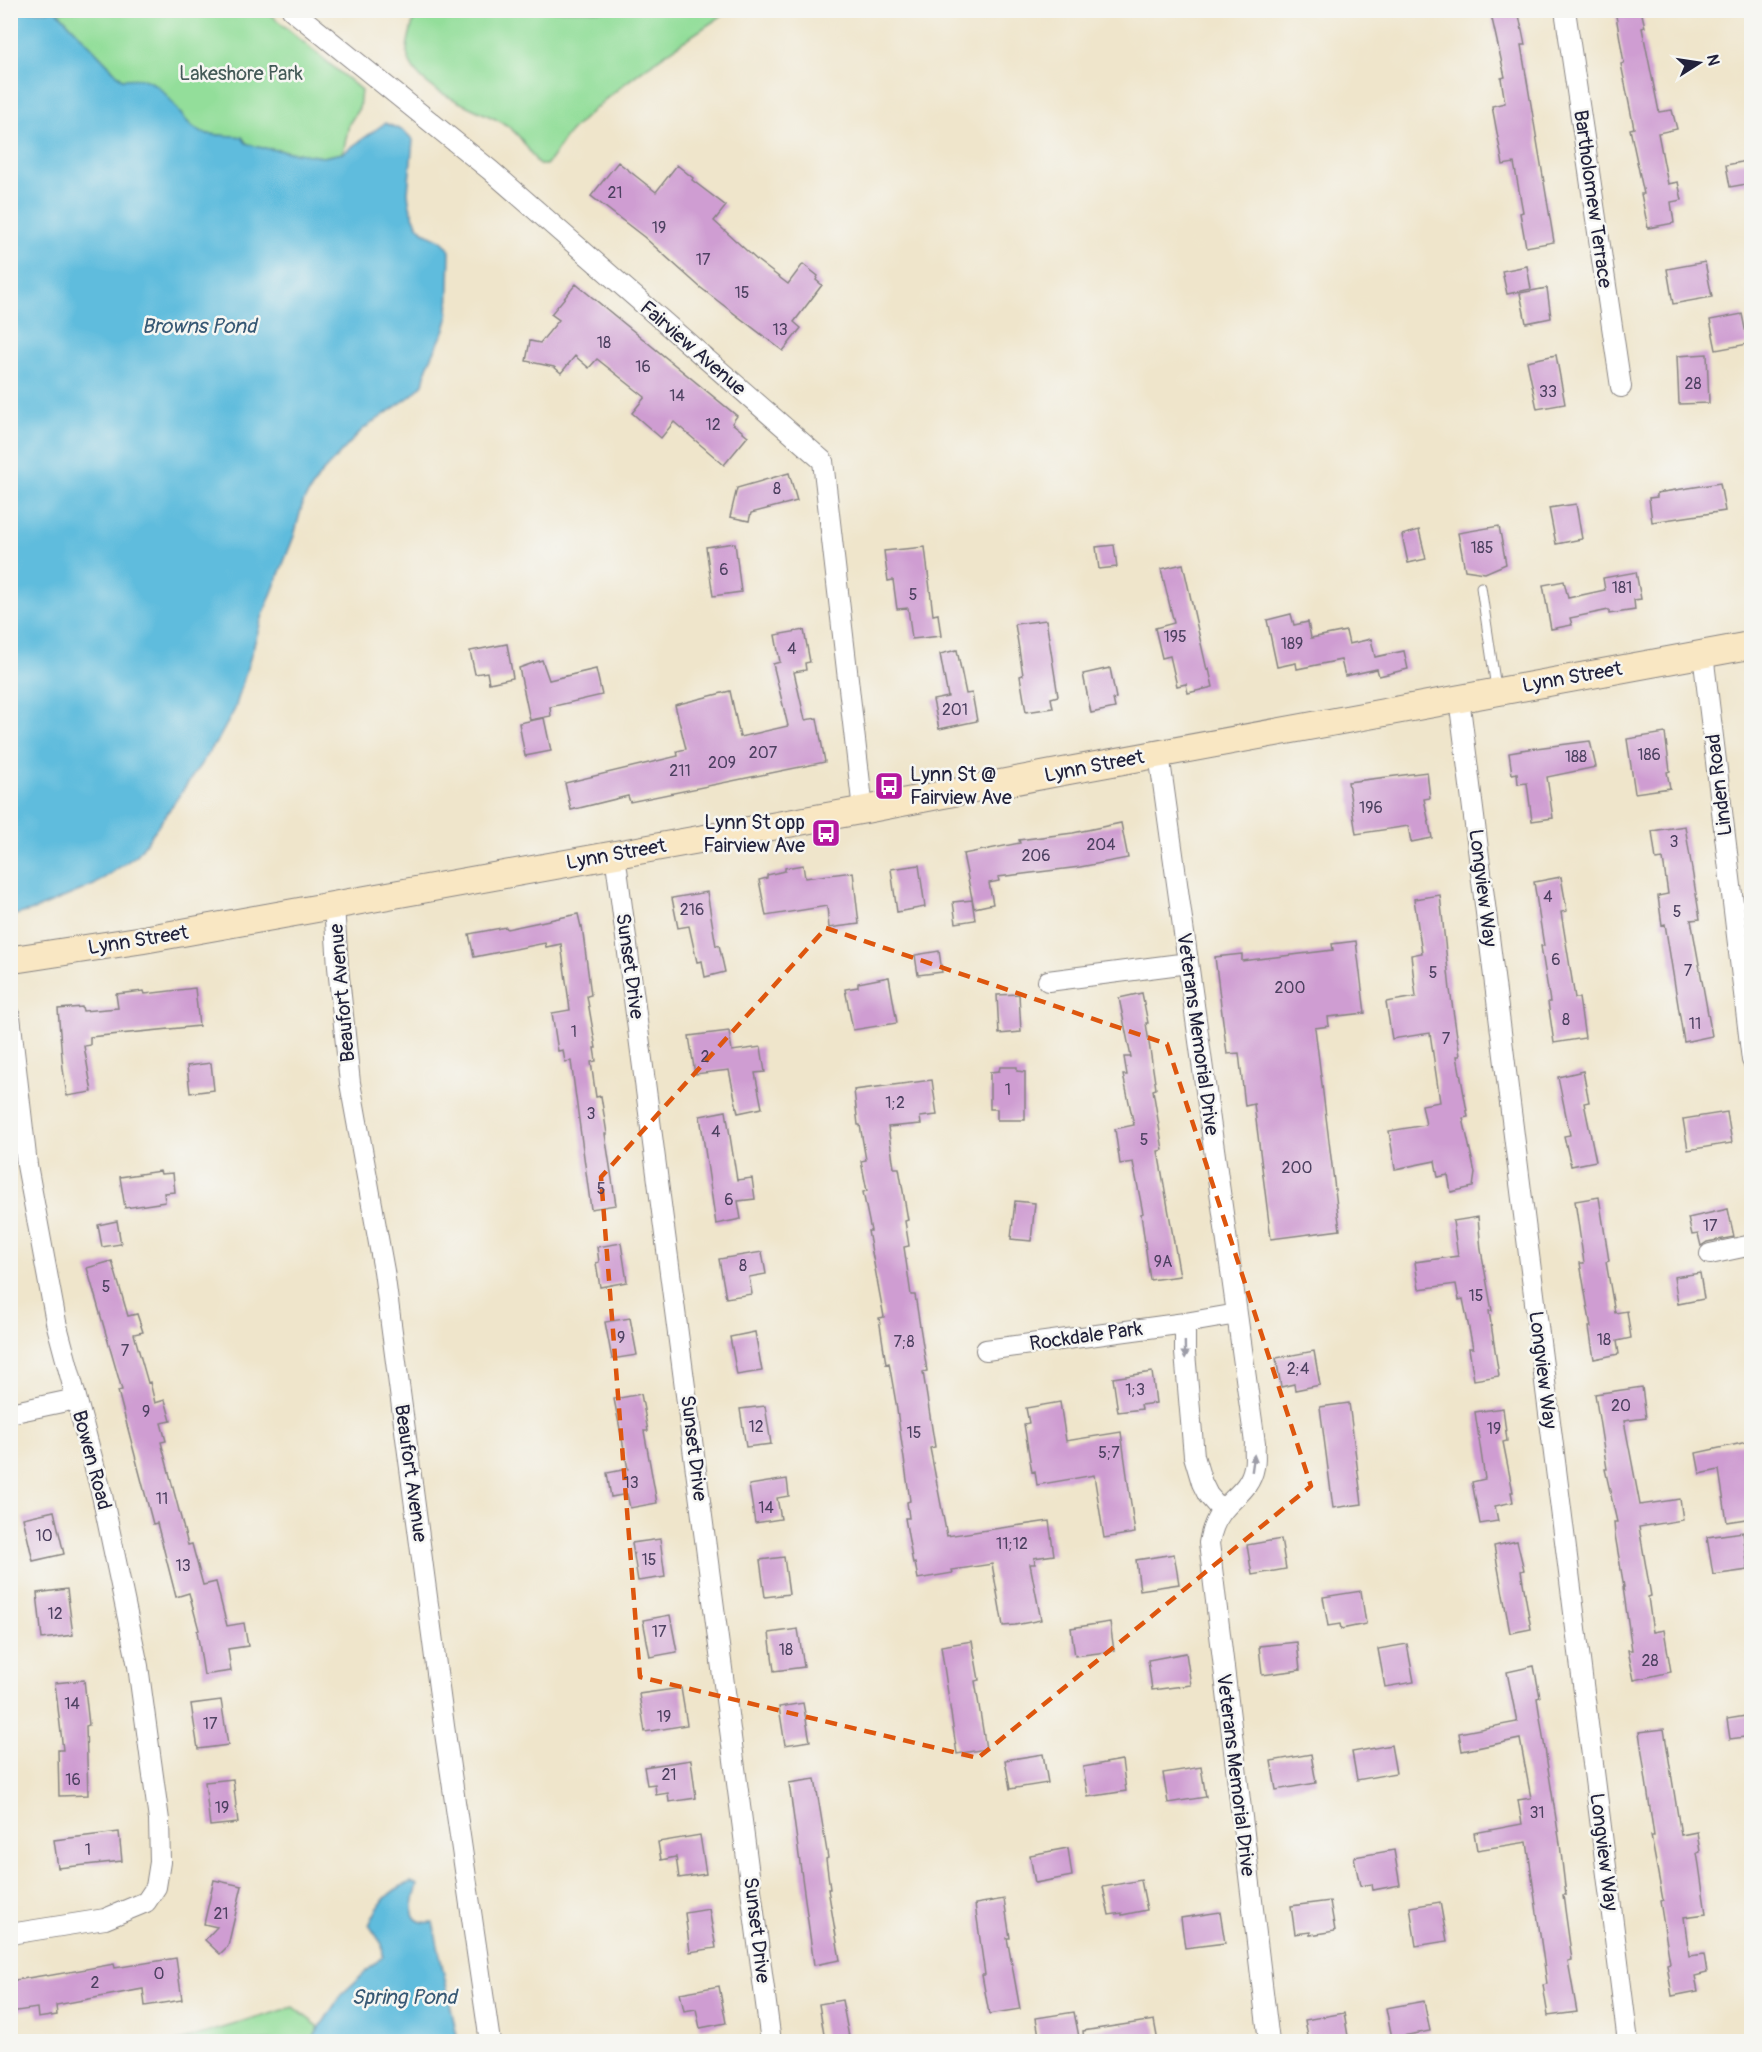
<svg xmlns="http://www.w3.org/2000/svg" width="1762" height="2052" viewBox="0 0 1762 2052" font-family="Pangolin,sans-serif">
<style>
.green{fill:#93de9a;stroke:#5a806a;stroke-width:1.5}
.water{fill:#5fbcdd;stroke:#406f8c;stroke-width:1.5}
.building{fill:#cf9dd2}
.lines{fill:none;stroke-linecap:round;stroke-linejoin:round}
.lane-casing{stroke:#888483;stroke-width:11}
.street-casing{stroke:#888483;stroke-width:22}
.secondary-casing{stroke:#888483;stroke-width:29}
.lane{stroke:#fff;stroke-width:9}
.street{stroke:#fff;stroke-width:20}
.secondary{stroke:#f9e7c3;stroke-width:27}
.oneway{fill:#9c9ca7}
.marked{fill:none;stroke:#de560e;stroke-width:4.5;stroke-dasharray:12 8;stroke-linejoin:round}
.labels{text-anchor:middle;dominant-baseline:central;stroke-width:5;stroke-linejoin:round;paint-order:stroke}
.number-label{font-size:16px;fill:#4d4161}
.park-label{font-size:20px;fill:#445a58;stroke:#f6f6f2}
.street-label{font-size:20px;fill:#22223b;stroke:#f6f6f2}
.poi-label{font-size:20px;fill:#22223b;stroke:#f6f6f2;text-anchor:start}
.water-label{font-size:21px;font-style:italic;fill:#375874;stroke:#f6f6f2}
</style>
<rect width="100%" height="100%" fill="#f6f6f2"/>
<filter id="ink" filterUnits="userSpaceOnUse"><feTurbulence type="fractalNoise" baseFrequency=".0167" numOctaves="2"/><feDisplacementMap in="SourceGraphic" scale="12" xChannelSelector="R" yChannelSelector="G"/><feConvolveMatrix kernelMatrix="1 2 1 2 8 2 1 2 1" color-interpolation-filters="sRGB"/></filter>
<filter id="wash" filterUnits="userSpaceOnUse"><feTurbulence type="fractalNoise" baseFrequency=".008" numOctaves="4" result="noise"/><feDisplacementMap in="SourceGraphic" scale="24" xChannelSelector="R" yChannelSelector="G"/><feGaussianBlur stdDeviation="1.35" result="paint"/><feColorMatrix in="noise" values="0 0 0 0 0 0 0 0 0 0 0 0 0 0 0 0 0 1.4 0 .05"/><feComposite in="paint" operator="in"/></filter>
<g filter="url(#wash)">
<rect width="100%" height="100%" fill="#efe5cb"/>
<path class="green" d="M57,11H266L361,90L359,108L349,124L343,153L323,157L257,147L246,143L242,137C230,135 209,137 200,132C178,120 170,89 146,80C140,78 129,79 122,79Z
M415,11V10L729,11C675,47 620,82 574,128C562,139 556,154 546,165H539C528,150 519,132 503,123C475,107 410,89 407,51C407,39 414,23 415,11Z
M293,2007L318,2026L320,2041L176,2042Z"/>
<path class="water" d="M10,11H57L122,79C129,79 140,77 146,80C170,88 178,120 200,132C209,136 231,135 242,137L246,143L257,147L323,157L343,153L385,123L404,131L413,140L408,192C409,206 414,227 428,234C438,239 444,240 450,251L448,319L445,329L427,367L423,384L411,396L362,430L320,475L303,502L294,536L262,618L235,709L219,738L149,839L137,855L94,885L34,910L11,916Z
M411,1882L418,1885C413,1902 404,1926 433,1922L458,2041H311L341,1995L383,1956L382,1944L369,1925C379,1903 387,1891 411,1882Z"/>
<g id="blocks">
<path class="building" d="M1490,10H1518L1525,45H1521L1554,242L1526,247L1520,213L1523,212L1514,163L1503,165L1492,106L1505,103L1501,78L1505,77Z
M1615,10H1641L1645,27L1642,28L1659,112L1672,110L1677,129L1658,133L1668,184L1678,182L1682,200L1671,202L1674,223L1648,228L1641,194H1644L1630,129L1634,128L1621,64L1624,63Z
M1752,160V183L1730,187L1726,165Z
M618,162L656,192L677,165L693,178L692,180L726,206L714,221L758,261L788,284L803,264L818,276L816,280L822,285L794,322L801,328L783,351L701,288L644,237L591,196Z
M1705,262L1712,297L1673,304L1667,269Z
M1527,266L1531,289L1507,294L1502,271Z
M576,284L737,416L732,423L748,436L724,465L674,422L661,438L632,413L645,397L597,359L589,368L575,356L561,373L554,367L526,361L530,341L540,343L559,320L551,314Z
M1547,288L1551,318L1526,323L1520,293Z
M1742,314L1748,344L1716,350L1710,320Z
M1707,354L1709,403L1679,404L1677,356Z
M1556,355L1565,404L1537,409L1527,361Z
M789,473L797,501L751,513L749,521L730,517L737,488Z
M1720,483L1725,511L1652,522L1649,498L1657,497V493Z
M1576,504L1582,539L1556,544L1549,508Z
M1499,526L1506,564L1485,573L1465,570L1458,533Z
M1419,530L1426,559L1408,563L1402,535Z
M735,543L741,592L713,596L706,547Z
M1114,545L1117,567L1099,569L1096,547Z
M925,547L933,615L938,614L941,636L912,639L908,608L897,609L893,580L888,581L884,551Z
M1183,564L1207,670L1209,669L1213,687L1188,693L1186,684L1177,686L1170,656L1162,658L1155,628L1174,623L1161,569Z
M1636,572L1641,599L1634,600L1635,610L1609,614V610L1570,618L1572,625L1551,629L1543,585L1564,581L1568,598L1605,590L1603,578Z
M1291,614L1294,625L1308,622L1311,638L1346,631L1349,644L1371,639L1375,657L1404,651L1408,669L1379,676L1377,669L1345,676L1341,660L1297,669L1296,663L1277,667L1267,620Z
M1046,620L1058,696L1051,698L1053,708L1026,712L1020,676L1023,675L1015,624Z
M804,630L810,662L805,663L806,670L794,672L805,720L817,718L825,762L630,802L628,796L571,810L565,783L678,756L677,751L686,749L675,705L730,691L740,737L788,726L773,664L780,662L775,635Z
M507,644L513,678L489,683L487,672L475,674L470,651Z
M957,650L966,694L972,693L977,721L939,729L933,700L948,697L940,654Z
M542,660L549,680L596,669L602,695L550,707L551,716L530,720L519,668Z
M1110,668L1116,698L1113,699L1115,708L1091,713L1083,674Z
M544,718L551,751L525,756L519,723Z
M1665,733L1670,771L1667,772L1670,788L1635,793L1627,739Z
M1590,741L1596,767L1547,777L1553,818L1532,821L1527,783L1518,784L1517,773L1512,774L1509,753L1521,751V750Z
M1427,772L1430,798L1424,799L1432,838L1411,842L1408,826L1356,834L1348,782Z
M1121,823L1128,858L1080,867L998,877L999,881L989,883L993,904L974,908L963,854L1020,843L1019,840L1073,833Z
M1685,826L1700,919L1691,920L1712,1036L1684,1042L1665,924L1662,925L1658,896L1668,894L1663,859L1656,860L1652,831Z
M803,865L805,878L853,872L859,924L829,928L827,906L766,916L759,880L767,878V875L785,871V868Z
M919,865L925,907L897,912L891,869Z
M1561,877L1567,911L1561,912L1575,998H1579L1585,1038L1554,1043L1548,1002H1550L1541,946H1544L1534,882Z
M707,892L716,946L719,945L725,972L705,977L702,961L697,962L689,926L678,928L672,898Z
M1440,895L1450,990L1460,1056H1457L1468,1117L1463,1118L1475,1173L1473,1187L1451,1192L1448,1175L1438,1177L1435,1161L1395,1169L1389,1131L1426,1125L1422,1105L1440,1102L1430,1033L1392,1039L1386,1002L1416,997L1411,955L1422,953L1414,899Z
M972,900L975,920L956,923L953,902Z
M578,914L581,927L582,926L591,995L587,996L596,1048H594L596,1061L591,1062L596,1097L601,1096L607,1134H605L616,1205L591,1209L571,1061L565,1062L563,1050L558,1051L552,1013L570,1010L561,944L546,947L545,943L474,957L469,934L506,927L507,929Z
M1356,941L1365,1013L1328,1017L1329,1026L1315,1028L1340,1230L1271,1239L1254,1104L1245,1106L1239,1053L1227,1054L1215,957L1242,954V961L1333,950L1332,944Z
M939,951L942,972L918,975L915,955Z
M889,977L897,1023L853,1030L845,989L858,987V983Z
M195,988L199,1026L90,1037V1045L84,1046L92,1092L67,1096L63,1069L58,1009L82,1007L83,1011L118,1008L116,994L144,991L145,994Z
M1142,993L1148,1023H1146L1156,1089L1153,1090L1163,1150L1158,1151L1180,1276L1150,1280L1141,1214L1143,1213L1133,1162L1120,1164L1115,1129L1134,1125L1123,1075H1127L1124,1057H1131L1119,998Z
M1019,994L1021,1032L999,1034L997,995Z
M729,1031L732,1051L761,1047L765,1072L755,1073L762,1108L738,1113L729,1070L695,1074L689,1036Z
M211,1063L214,1090L190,1093L187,1066Z
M1000,1067H1017V1071L1025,1072V1120H997V1109H990V1072L999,1071Z
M1583,1071L1589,1102L1584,1103L1596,1161L1571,1166L1564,1136L1570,1135L1558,1077Z
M932,1080L937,1115L920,1117L921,1124L888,1127L894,1168H899L908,1220L905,1221L909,1246L904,1247L911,1295H915L927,1371L923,1372L935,1447L930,1448L947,1536L1049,1521L1054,1555L1034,1558L1035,1564H1030L1041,1620L1015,1625L1003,1626L992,1564L952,1570L953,1573L918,1579L915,1563L913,1564L905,1518H909L907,1502L910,1501L896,1403L889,1363L886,1364L879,1318L884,1317L868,1231H871L863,1192L867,1191L861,1161L866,1160L860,1125H858L854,1090Z
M726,1111L737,1180L752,1178L755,1199L738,1201L741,1219L716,1224L700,1116Z
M1727,1112L1732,1143L1688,1150L1683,1119Z
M160,1171L161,1174L173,1173L175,1192L164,1193L165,1202L125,1208L120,1177Z
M1599,1197L1609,1261L1606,1262L1615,1313L1627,1311L1631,1338L1617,1341L1619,1354L1594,1359L1589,1327H1591L1580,1263H1584L1575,1201Z
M1015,1201L1035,1203L1031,1241L1011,1239Z
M1728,1209L1734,1237L1707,1242L1701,1246L1698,1234L1692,1235L1688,1218Z
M1478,1217L1481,1250L1492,1311H1489L1499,1376L1474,1380L1469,1348H1473L1463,1299L1459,1300L1456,1284L1419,1289L1415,1262L1458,1256L1453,1221Z
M117,1221L121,1244L102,1247L98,1225Z
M621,1243L627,1282L600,1287L596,1263L599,1262L597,1247Z
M762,1252L766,1274L749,1277L752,1294L726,1298L719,1259Z
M112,1261L128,1316L137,1314L143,1332L134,1334L148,1383L150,1382L155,1403L165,1400L171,1421L161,1423L166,1441L161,1442L188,1545L192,1544L203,1585L216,1582L227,1626L244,1623L248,1646L228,1649L231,1671L204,1675L197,1631L199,1630L189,1593L176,1597L157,1523L153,1524L118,1391L122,1390L87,1268Z
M1700,1273L1704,1299L1678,1304L1674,1277Z
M630,1318L637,1355L612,1359L605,1322Z
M755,1332L762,1371L737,1375L730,1337Z
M1314,1351L1320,1385L1295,1390L1294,1384L1281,1387L1276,1358Z
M1152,1372L1156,1403L1141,1405L1142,1409L1118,1412L1113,1378Z
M1642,1387L1646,1418L1624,1421L1640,1505L1680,1499L1683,1520L1639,1527L1651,1596L1648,1597L1653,1632L1664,1630L1671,1672L1634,1680L1628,1650H1632L1623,1587H1624L1615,1535L1614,1522H1617L1605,1469H1607L1595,1394Z
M641,1394L648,1431H644L657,1503L630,1508L627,1494L611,1497L607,1473L628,1469L614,1399Z
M1060,1402L1066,1441L1121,1432L1135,1533L1104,1538L1094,1475L1037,1485L1035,1471L1032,1472L1024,1424L1029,1423L1026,1408Z
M1349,1403L1362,1504L1333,1508L1320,1407Z
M765,1406L771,1444L746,1447L740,1409Z
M1503,1408L1507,1441L1503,1442L1513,1492H1511L1513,1502L1495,1506L1498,1521L1480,1524L1472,1482L1485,1479L1475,1412Z
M1752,1441V1518L1727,1522L1719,1470L1700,1474L1696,1453Z
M787,1479L789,1496L777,1498L781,1519L755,1523L749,1485Z
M54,1511L64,1554L33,1561L23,1518Z
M1743,1532L1748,1570L1713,1575L1707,1537Z
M660,1539L665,1577L638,1581L632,1543Z
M1281,1539L1286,1569L1252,1575L1247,1545Z
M1517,1541L1524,1570L1521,1571L1531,1629L1510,1633L1494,1546Z
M1174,1554L1179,1584L1140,1590L1136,1560Z
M784,1557L789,1594L765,1597L760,1560Z
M67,1589L73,1635L42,1639L37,1593Z
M1361,1591L1366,1624L1341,1629L1340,1624L1328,1626L1323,1597Z
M670,1615L677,1652L650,1657L643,1620Z
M1110,1622L1114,1651L1075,1656L1071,1628Z
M798,1629L804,1667L774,1671L769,1633Z
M972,1641L979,1680L975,1681L986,1749L957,1754L941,1646Z
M1297,1642L1300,1670L1262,1675L1259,1646Z
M1407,1644L1414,1682L1385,1687L1378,1649Z
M1186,1653L1191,1685L1152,1690L1148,1660Z
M1534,1666L1540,1697L1537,1698L1560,1844L1566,1895H1563L1572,1960L1568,1961L1577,2012L1548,2016L1543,1985L1547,1984L1527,1842L1477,1850L1474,1833L1522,1824L1518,1800L1531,1798L1520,1739L1462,1751L1459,1733L1517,1722L1507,1672Z
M84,1680L89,1725L86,1726L88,1795L59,1796L58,1750H63L55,1683Z
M681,1688L687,1725L645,1732L639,1694Z
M221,1700L228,1745L198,1749L191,1704Z
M803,1703L810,1741L785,1745L779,1707Z
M1752,1715V1736L1730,1739L1727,1719Z
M1664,1729L1681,1835L1697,1832L1700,1852L1697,1853L1699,1865L1706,1914L1684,1917L1689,1956L1704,1954L1707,1973L1695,1976L1698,1991L1672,1996L1667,1964L1670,1963L1660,1901L1663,1900L1651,1836H1654L1639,1732Z
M1391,1745L1396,1773L1357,1780L1352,1752Z
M1043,1754L1048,1783L1010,1789L1005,1760Z
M1311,1754L1316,1783L1276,1790L1271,1761Z
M691,1760L696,1798L669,1802L668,1793L656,1795L655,1784L647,1785L644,1767Z
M1122,1760L1126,1791L1088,1797L1083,1767Z
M1201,1767L1206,1797L1168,1803L1163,1773Z
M233,1779L238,1823L210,1826L205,1782Z
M815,1779L828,1858L826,1859L830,1889H828L840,1960L814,1965L789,1783Z
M119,1832L122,1861L58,1868L54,1840Z
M700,1835L706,1874L679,1878L676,1857L661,1860L658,1842Z
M1068,1848L1072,1876L1035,1883L1030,1855Z
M1394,1850L1400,1885L1373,1890L1372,1884L1360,1886L1354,1857Z
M214,1880L242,1886L228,1946L220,1954L205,1940L217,1927L204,1924Z
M1141,1880L1147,1910L1122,1915V1913L1109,1915L1103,1887Z
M1004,1899L1010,1938H1007L1020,2009L989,2014L982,1975H985L975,1904Z
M1330,1901L1335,1931L1310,1935V1932L1295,1934L1291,1906Z
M1440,1902L1447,1941L1416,1946L1410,1907Z
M709,1909L716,1948L690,1952L685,1913Z
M1220,1912L1225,1943L1185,1948L1181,1918Z
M176,1958L182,2000L145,2006L143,1989L56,2005L57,2015L38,2018L37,2008L10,2012V1981L46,1975L47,1976L114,1964L115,1968Z
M719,1986L726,2023L700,2028L696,2009L684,2011L680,1993Z
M842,2000L849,2037L825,2041L819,2004Z
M1424,2001L1430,2031L1392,2038L1386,2008Z
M1074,2012L1080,2042H1040L1036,2018Z
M1344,2013L1349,2042H1309L1305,2020Z
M1154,2020L1158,2042H1084L1083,2031Z"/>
</g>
</g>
<g filter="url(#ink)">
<use href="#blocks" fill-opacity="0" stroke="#888483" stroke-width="1.5"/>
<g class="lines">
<g class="lane-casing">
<path id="lane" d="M1481,587L1496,688"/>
</g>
<g class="street-casing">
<path id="street" d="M292,10L490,170L823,461L863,810
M1565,10L1621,387
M1703,654L1752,1060
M1459,698L1628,2042
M1159,754L1255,1443C1254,1451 1256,1460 1254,1467C1250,1490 1232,1497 1221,1513C1214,1522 1211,1532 1209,1543L1269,2042
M615,854L771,2042
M334,905L338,967L350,1083L384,1271L444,1726L490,2042
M1048,981L1188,963
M10,1016L27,1165L56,1322L102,1495L138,1666L159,1820L160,1862L156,1887L146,1902L105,1919L10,1934
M1710,1254L1752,1245
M986,1350L1185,1323
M10,1413L76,1399
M1222,1511L1208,1495L1202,1483L1194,1456L1185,1353V1323L1237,1314"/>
</g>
<g class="secondary-casing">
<path id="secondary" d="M10,960L141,940L863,810L1055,773L1752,645"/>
</g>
<use href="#lane" class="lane"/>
<use href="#street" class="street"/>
<use href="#secondary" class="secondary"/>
</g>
<defs><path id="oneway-solid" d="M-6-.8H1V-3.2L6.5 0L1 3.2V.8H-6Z" transform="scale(1.5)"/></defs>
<g class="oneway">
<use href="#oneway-solid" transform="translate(1185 1350) rotate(89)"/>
<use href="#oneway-solid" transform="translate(1253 1463) rotate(-82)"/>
</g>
</g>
<path class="marked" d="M826,928L1167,1044L1311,1486L978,1758L640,1677L601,1177Z"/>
<defs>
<g id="bus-square" transform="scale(1.5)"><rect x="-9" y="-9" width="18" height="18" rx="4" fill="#b5179e" stroke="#f6f6f2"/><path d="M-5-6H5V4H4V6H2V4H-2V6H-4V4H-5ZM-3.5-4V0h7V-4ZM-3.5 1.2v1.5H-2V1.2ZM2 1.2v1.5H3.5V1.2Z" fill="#fff"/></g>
</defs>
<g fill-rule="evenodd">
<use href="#bus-square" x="889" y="786"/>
<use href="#bus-square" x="826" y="833"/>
</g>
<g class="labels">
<g class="number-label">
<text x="615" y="193">21</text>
<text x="659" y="228">19</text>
<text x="703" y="260">17</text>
<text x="742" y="293">15</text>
<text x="780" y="330">13</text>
<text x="604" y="343">18</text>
<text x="643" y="367">16</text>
<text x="1693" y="384">28</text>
<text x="1548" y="392">33</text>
<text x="677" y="396">14</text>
<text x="713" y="425">12</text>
<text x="777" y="489">8</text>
<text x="1482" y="548">185</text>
<text x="724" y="570">6</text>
<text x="1622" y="588">181</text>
<text x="913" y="595">5</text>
<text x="1175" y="637">195</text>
<text x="1292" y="644">189</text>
<text x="792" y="649">4</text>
<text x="955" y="710">201</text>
<text x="763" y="753">207</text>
<text x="1649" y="755">186</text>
<text x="1576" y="757">188</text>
<text x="722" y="763">209</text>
<text x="680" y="771">211</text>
<text x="1371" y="808">196</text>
<text x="1674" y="842">3</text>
<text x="1101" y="845">204</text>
<text x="1036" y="856">206</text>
<text x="1548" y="897">4</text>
<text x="692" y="910">216</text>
<text x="1677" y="912">5</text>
<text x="1556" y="960">6</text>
<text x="1688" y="971">7</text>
<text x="1433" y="973">5</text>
<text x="1290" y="988">200</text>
<text x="1566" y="1020">8</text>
<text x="1695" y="1024">11</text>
<text x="574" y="1032">1</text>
<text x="1446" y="1039">7</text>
<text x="705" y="1057">2</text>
<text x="1008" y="1090">1</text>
<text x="895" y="1103">1;2</text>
<text x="591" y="1114">3</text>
<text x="716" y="1132">4</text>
<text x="1144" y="1140">5</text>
<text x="1297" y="1168">200</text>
<text x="601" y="1189">5</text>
<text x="729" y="1200">6</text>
<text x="1710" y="1226">17</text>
<text x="1163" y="1262">9A</text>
<text x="743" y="1266">8</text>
<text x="106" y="1287">5</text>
<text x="1476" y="1296">15</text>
<text x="621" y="1338">9</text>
<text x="1604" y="1340">18</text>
<text x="904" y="1342">7;8</text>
<text x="125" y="1351">7</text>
<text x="1298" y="1369">2;4</text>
<text x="1135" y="1390">1;3</text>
<text x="1621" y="1406">20</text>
<text x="146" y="1412">9</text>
<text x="756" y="1427">12</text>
<text x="1494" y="1429">19</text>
<text x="914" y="1433">15</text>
<text x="1109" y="1453">5;7</text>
<text x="631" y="1483">13</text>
<text x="162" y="1499">11</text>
<text x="766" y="1508">14</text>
<text x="44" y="1536">10</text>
<text x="1012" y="1544">11;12</text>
<text x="649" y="1560">15</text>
<text x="183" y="1566">13</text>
<text x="55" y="1614">12</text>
<text x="659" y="1632">17</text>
<text x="786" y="1650">18</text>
<text x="1650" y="1661">28</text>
<text x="72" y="1704">14</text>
<text x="664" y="1717">19</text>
<text x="210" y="1724">17</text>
<text x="669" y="1775">21</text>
<text x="73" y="1780">16</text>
<text x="222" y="1808">19</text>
<text x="1537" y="1813">31</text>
<text x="88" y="1850">1</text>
<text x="221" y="1914">21</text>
<text x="159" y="1974">0</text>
<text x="95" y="1983">2</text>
</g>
<g class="park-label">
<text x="241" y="73">Lakeshore Park</text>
</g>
<g class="street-label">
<text transform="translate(1593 199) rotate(82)">Bartholomew Terrace</text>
<text transform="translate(693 348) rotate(41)">Fairview Avenue</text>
<text transform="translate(1572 677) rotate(-10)">Lynn Street</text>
<text transform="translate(1094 766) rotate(-11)">Lynn Street</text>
<text transform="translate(1719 785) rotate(-97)">Linden Road</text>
<text transform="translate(616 854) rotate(-10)">Lynn Street</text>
<text transform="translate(1483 888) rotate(83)">Longview Way</text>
<text transform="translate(138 940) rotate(-9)">Lynn Street</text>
<text transform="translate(630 966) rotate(82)">Sunset Drive</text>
<text transform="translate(342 993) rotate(-95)">Beaufort Avenue</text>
<text transform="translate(1198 1034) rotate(82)">Veterans Memorial Drive</text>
<text transform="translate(1086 1336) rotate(-8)">Rockdale Park</text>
<text transform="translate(1543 1370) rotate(83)">Longview Way</text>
<text transform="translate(694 1448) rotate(83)">Sunset Drive</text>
<text transform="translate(92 1460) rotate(75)">Bowen Road</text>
<text transform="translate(411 1473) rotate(82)">Beaufort Avenue</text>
<text transform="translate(1236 1775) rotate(83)">Veterans Memorial Drive</text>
<text transform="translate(1604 1852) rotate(83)">Longview Way</text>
<text transform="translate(757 1930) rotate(83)">Sunset Drive</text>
</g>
<g class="poi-label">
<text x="910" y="774">Lynn St @<tspan x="910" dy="23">Fairview Ave</tspan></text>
<text x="805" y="822" text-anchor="end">Lynn St opp<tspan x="805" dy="23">Fairview Ave</tspan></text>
</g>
<g class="water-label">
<text x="199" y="326">Browns Pond</text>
<text x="404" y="1997">Spring Pond</text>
</g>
</g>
<rect width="1762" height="2052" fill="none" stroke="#f6f6f2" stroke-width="36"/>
<g transform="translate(1699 63) rotate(78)" stroke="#f6f6f2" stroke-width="4.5" paint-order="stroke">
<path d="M0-4.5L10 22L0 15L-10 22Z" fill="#22223b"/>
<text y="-9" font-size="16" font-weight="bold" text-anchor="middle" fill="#22223b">N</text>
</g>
</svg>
